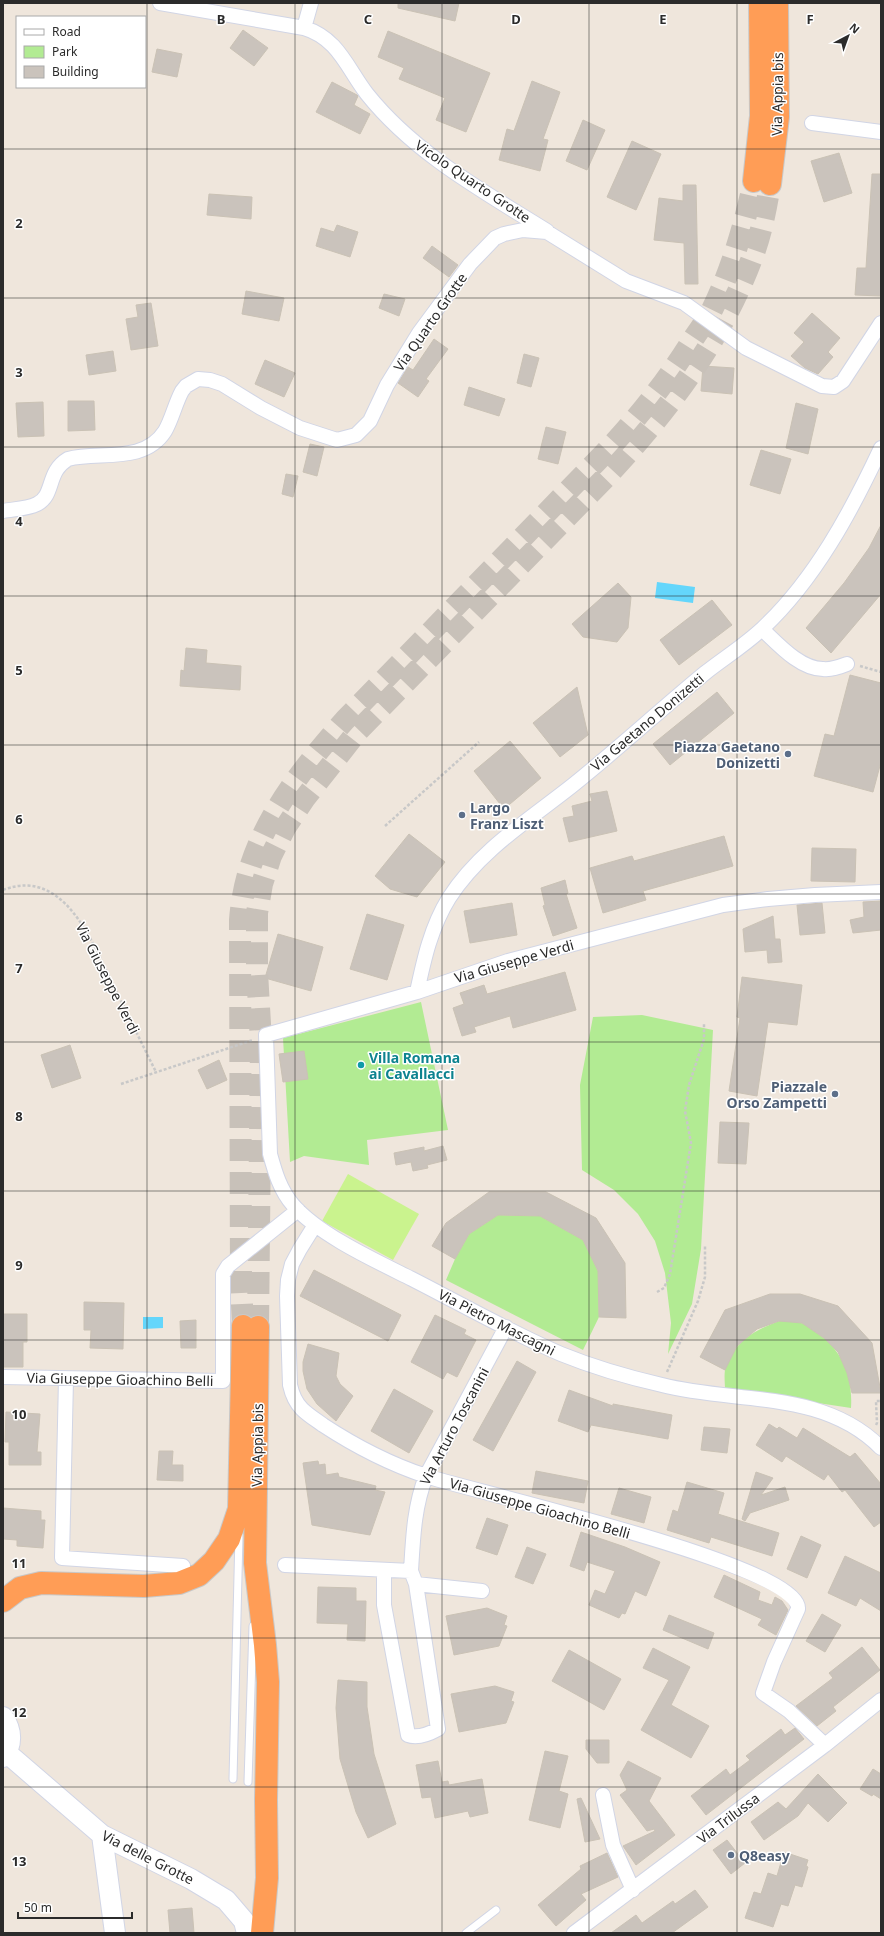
<svg xmlns="http://www.w3.org/2000/svg" width="884" height="1936" viewBox="0 0 884 1936" font-family="'Noto Sans',sans-serif">
<style>
.green{fill:#b2eb93}
.pitch{fill:#caf38e}
.water{fill:#64d6fb}
.building{fill:#cac3bc;stroke:#cac2b5}
.lines{fill:none;stroke-linecap:round;stroke-linejoin:round}
.highway-tunnel{stroke:#c8c1b9;stroke-width:22;stroke-dasharray:22 11;stroke-linecap:butt}
.lane-casing{stroke:#d1d5e5;stroke-width:9}
.street-casing{stroke:#d1d5e5;stroke-width:16}
.secondary-casing{stroke:#d1d5e5;stroke-width:22}
.highway-casing{stroke:#c8c8c8;stroke-width:24}
.path{stroke:#c8c8c8;stroke-width:2.5;stroke-dasharray:3 2;stroke-linecap:butt}
.lane{stroke:#fff;stroke-width:7}
.street{stroke:#fff;stroke-width:14}
.secondary{stroke:#fff;stroke-width:20}
.highway{stroke:#ff9d56;stroke-width:22}
.grid{fill:none;stroke:#2b2b2b;stroke-width:1;stroke-opacity:0.55}
.service-dot{fill:#5c6f8a;stroke:#fff;stroke-width:1.5}
.culture-dot{fill:#0f9aa8;stroke:#fff;stroke-width:1.5}
.labels{text-anchor:middle;dominant-baseline:central;stroke-width:3;stroke-linejoin:round;paint-order:stroke}
.street-label{font-size:14px;fill:#2b2b2b;stroke:#fff}
.service-label{font-size:14px;font-weight:bold;fill:#4e5e75;stroke:#fff;text-anchor:end}
.culture-label{font-size:14px;font-weight:bold;fill:#0d838f;stroke:#fff;text-anchor:start}
.grid-label{font-size:13px;text-anchor:middle;font-weight:bold;fill:#2b2b2b;stroke:#fff;stroke-width:3;stroke-linejoin:round;paint-order:stroke}
</style>
<rect width="100%" height="100%" fill="#efe6dc"/>
<path class="green" d="M421,1002L448,1130L367,1140L369,1165L304,1156L290,1162L283,1038Z
M642,1015L713,1030L701,1249L692,1304L668,1354L671,1323L665,1273L655,1241L638,1214L614,1190L582,1170L580,1085L593,1017Z
M498,1215L540,1216L583,1240L598,1271L599,1317L583,1350L446,1280L455,1259L469,1234Z
M779,1321C786,1321 794,1321 801,1323C805,1324 810,1328 814,1331C842,1349 853,1375 851,1408L725,1389C725,1384 724,1376 725,1370C732,1343 755,1330 779,1321Z"/>
<path class="pitch" d="M348,1174L419,1214L393,1260L322,1221Z"/>
<path class="water" d="M657,582L695,587L693,603L655,598Z
M143,1317H163V1328L143,1329Z"/>
<path class="building" d="M398,3H459L455,21L398,8Z
M243,30L268,48L254,66L230,48Z
M388,31L490,73L466,132L436,120L445,98L399,79L404,68L378,57Z
M157,49L182,54L177,77L152,72Z
M532,81L560,92L543,139L548,140L540,171L499,160L507,129L514,131Z
M332,82L357,95L358,96L354,105L370,114L360,134L316,112Z
M583,120L605,130L587,170L566,161Z
M632,141L661,154L636,210L607,197Z
M839,153L852,193L824,202L811,161Z
M872,174H881V296L855,295L857,268H866Z
M683,185H696L698,284H685L684,243L654,240L659,198L683,201Z
M209,194L252,197L251,219L207,215Z
M337,225L358,232L350,257L316,246L321,228L334,232Z
M432,246L458,265L449,277L423,258Z
M246,291L284,298L279,321L242,314Z
M384,294L405,299L399,316L379,308Z
M151,303L158,346L131,350L126,319L138,317L136,305Z
M812,313L840,338L828,352L833,357L818,374L805,368L791,356L804,342L794,333Z
M434,339L448,349L426,379L429,381L418,397L398,383L408,367L413,370Z
M113,351L116,371L89,375L86,355Z
M524,354L539,358L531,387L517,383Z
M265,360L295,373L284,397L255,384Z
M703,366L734,368L732,394L701,391Z
M469,387L505,399L499,416L464,405Z
M68,401H94L95,430L68,431Z
M43,402L44,436L18,437L16,403Z
M796,403L818,409L808,454L786,448Z
M546,427L566,432L558,464L538,459Z
M310,444L324,447L317,476L303,472Z
M761,450L791,459L780,494L750,485Z
M286,474L298,476L293,497L282,494Z
M881,525V594L831,653L806,628L844,583L869,548Z
M618,583L631,597L628,628L617,642L583,637L572,624Z
M712,600L732,625L679,665L660,640Z
M186,648L207,650L206,663L241,666L240,690L180,686L181,670L184,671Z
M850,675L881,683V762L873,792L814,776L825,734L834,736Z
M577,687L588,735L560,757L533,723Z
M717,692L734,713L670,765L653,744Z
M510,741L541,778L504,809L474,771Z
M607,791L617,831L569,842L563,818L574,816L572,806L592,801L590,794Z
M409,834L445,862L417,897L390,889L375,876Z
M724,836L733,866L643,891L646,900L603,913L590,868L632,856L634,861Z
M812,848L856,849L855,882L811,881Z
M565,880L568,893L566,894L577,928L553,936L543,906L545,905L541,888Z
M881,901V930L853,933L850,920L864,917L863,902Z
M512,903L517,935L470,943L464,911Z
M822,903L825,933L800,935L797,905Z
M367,914L404,925L387,980L350,969Z
M773,916L775,939H780L782,962L768,963L767,950L745,952L743,929Z
M278,934L323,947L311,991L265,978Z
M565,972L576,1010L513,1028L510,1016L474,1027L476,1032L462,1036L453,1008L464,1004L460,993L484,985L487,994Z
M742,977L802,985L797,1025L768,1022L757,1096L729,1091L740,1018L737,1017Z
M70,1045L81,1078L52,1088L41,1055Z
M304,1051L308,1079L283,1082L279,1054Z
M219,1060L227,1080L207,1089L198,1070Z
M720,1122L749,1123L746,1164L718,1163Z
M443,1146L447,1160L427,1165L428,1168L413,1171L411,1162L396,1165L394,1153L424,1147V1151Z
M489,1192H546L596,1218L625,1263L626,1318L599,1317L598,1271L583,1240L540,1216L498,1215L469,1234L455,1259L432,1246L446,1223Z
M314,1270L401,1315L388,1341L300,1296Z
M770,1294H800L838,1306L872,1343L881,1393H852L847,1373L838,1352L824,1338L802,1323L779,1321L757,1329L737,1346L725,1370L700,1357L725,1310Z
M84,1302L124,1303L123,1349L90,1348L91,1330H84Z
M3,1314H27V1342H23V1367H3Z
M435,1315L466,1330L464,1334L476,1340L457,1377L447,1372L443,1379L411,1362Z
M196,1320V1348H181L180,1321Z
M308,1344L339,1353L336,1376L340,1384L353,1396L336,1421L317,1404L307,1389L303,1371V1362Z
M517,1361L536,1372L493,1451L473,1440Z
M394,1389L433,1411L409,1453L371,1431Z
M569,1390L613,1406V1404L672,1415L668,1439L591,1425L588,1432L558,1421Z
M6,1412L40,1414L37,1452H41V1465H9V1442H5Z
M769,1424L777,1429L779,1427L797,1438L803,1428L850,1457L855,1453L881,1484V1522L874,1527L845,1490L842,1492L828,1474L824,1480L786,1456L782,1462L756,1445Z
M704,1427L730,1429L727,1453L701,1450Z
M159,1451H173L172,1465H183V1481L157,1480Z
M318,1461L319,1465L325,1464L326,1475L338,1473L339,1477L376,1486L375,1490L385,1492L370,1535L312,1525L303,1463Z
M536,1471L588,1481L584,1503L532,1493Z
M756,1472L773,1478L761,1495L785,1487L789,1500L750,1513L745,1521L742,1519Z
M687,1482L724,1493L718,1514L779,1533L772,1556L711,1537L709,1543L667,1530L673,1510L678,1512Z
M619,1488L651,1497L644,1523L611,1514Z
M3,1508L41,1511V1520H45L43,1548L17,1546V1540L3,1539Z
M487,1518L508,1525L497,1555L476,1548Z
M581,1532L625,1547L660,1562L646,1596L635,1591L625,1614L622,1613L619,1618L589,1605L595,1590L605,1594L615,1571L587,1562L584,1571L570,1566Z
M801,1536L821,1545L807,1578L787,1569Z
M527,1547L546,1554L533,1584L515,1577Z
M845,1556L881,1573V1611L860,1598L856,1606L828,1593Z
M724,1575L760,1592L758,1600L772,1605L775,1597L782,1601L788,1610L776,1635L758,1625L762,1619L714,1597Z
M318,1587L356,1588V1601H366L365,1641L347,1640L348,1624L317,1623Z
M487,1608L507,1616L504,1625L507,1626L499,1646L454,1655L446,1616Z
M822,1614L841,1625L825,1652L806,1641Z
M669,1615L714,1633L708,1649L663,1630Z
M862,1647L880,1670L833,1707L836,1711L817,1726L796,1706L833,1678L829,1673Z
M653,1648L690,1667L671,1705L709,1726L691,1758L641,1730L669,1680L643,1668Z
M569,1650L621,1679L604,1710L552,1681Z
M338,1680L367,1682V1707L374,1754L396,1824L368,1838L356,1812L340,1759L336,1708Z
M495,1686L514,1692L511,1701L514,1702L506,1723L459,1732L451,1694Z
M795,1728L804,1739L706,1815L691,1796L726,1769L730,1775L750,1760L746,1756L781,1729L785,1735Z
M586,1740H609V1763H597L586,1749Z
M545,1751L568,1756L559,1791L568,1794L560,1828L529,1820Z
M438,1761L442,1782L448,1781L449,1785L482,1779L488,1813L470,1817L468,1811L435,1818L431,1797L422,1798L416,1765Z
M628,1761L661,1778L649,1801L675,1835L636,1865L623,1846L655,1831L654,1829L647,1831L620,1795L627,1790L620,1775Z
M873,1769L881,1774V1799L873,1794L872,1796L860,1789Z
M818,1774L847,1803L828,1822L808,1803L798,1816L764,1840L751,1822L778,1802L786,1809Z
M581,1798L600,1839L585,1842L577,1799Z
M727,1840L745,1863L731,1874L713,1850Z
M784,1852L808,1860L806,1866L808,1867L802,1887L795,1885L788,1906L781,1904L773,1927L745,1918L754,1892L761,1894L768,1873L777,1876Z
M607,1853L618,1877L581,1894L586,1900L556,1926L538,1905L581,1869L580,1866Z
M695,1890L708,1907L672,1933H611L636,1915L642,1923L673,1901L675,1904Z
M192,1908L194,1933H170L168,1910Z"/>
<g class="lines">
<path class="highway-tunnel" d="M243,1326L241,1284L240,920C246,839 293,779 345,720L597,461C632,425 663,387 690,344C696,334 704,324 710,314C731,272 744,227 754,181
M258,1327L261,1041L257,972V913L262,884L271,856L285,828L305,798L357,732L608,475C668,411 721,341 752,258C761,235 766,209 770,184"/>
<g class="lane-casing">
<path id="lane" d="M233,1779L239,1535
M248,1782L253,1626
M466,1933L496,1910"/>
</g>
<g class="street-casing">
<path id="street" d="M160,3L304,28C338,38 347,68 367,94C415,154 483,191 547,231
M304,28L311,3
M812,123L881,132
M3,511C14,509 27,509 37,504C55,495 46,472 68,459C100,451 144,464 165,431C172,419 175,404 182,391L186,386L198,379L210,380L222,384L261,408L300,428L337,440L356,435L370,421L387,385L419,333L470,264L495,238L504,234L523,230L547,232L626,281L684,303L746,348L822,386L834,387L843,381L881,323
M762,629C778,644 800,669 823,669C831,670 839,667 847,664
M881,892L815,895L768,899L723,905L508,961L417,992L266,1035L270,1154C275,1172 280,1190 293,1205C319,1235 376,1261 412,1279C461,1304 510,1332 561,1354C593,1367 627,1377 662,1385C736,1404 823,1389 881,1448
M417,992C424,959 431,927 449,898C480,850 529,820 573,785C618,749 660,710 705,673C724,658 745,645 763,628C815,579 851,512 881,448
M315,1225L300,1249L292,1264L288,1280L287,1296L290,1385C292,1394 295,1402 302,1409C308,1415 316,1420 323,1425C355,1446 390,1464 426,1476C471,1491 803,1566 798,1609L774,1662L763,1693L789,1711L825,1745
M3,1377L223,1381V1274L228,1266L298,1210
M66,1379L62,1558L183,1566
M285,1565L411,1571C413,1538 414,1507 426,1476L506,1327
M384,1570V1605L408,1735C418,1739 429,1734 438,1729L416,1584L411,1571
M416,1584L482,1591
M603,1795L613,1845L633,1890
M574,1933L825,1745L881,1700"/>
</g>
<g class="secondary-casing">
<path id="secondary" d="M3,1717C12,1730 13,1745 3,1757
M7,1753L102,1835L191,1879L226,1900L244,1921L247,1933
M102,1835L115,1933"/>
</g>
<g class="highway-casing">
<path id="highway" d="M754,181L761,116L760,3
M770,184L778,117L777,3
M258,1327L255,1563L265,1645L268,1682L266,1800L267,1878L262,1933
M3,1601L20,1588L41,1583L144,1586L179,1583L199,1575L214,1561L229,1539L239,1509L243,1326"/>
</g>
<path class="path" d="M860,666L881,672
M385,826L479,742
M3,890C65,866 93,944 114,987C128,1015 142,1044 156,1072
M121,1084L253,1040
M657,1292L664,1288L670,1274L691,1143L685,1111L689,1085L704,1039V1023
M667,1372L698,1301L705,1277V1246
M876,1425L877,1423L876,1401H881"/>
<use href="#lane" class="lane"/>
<use href="#street" class="street"/>
<use href="#secondary" class="secondary"/>
<use href="#highway" class="highway"/>
</g>
<path class="grid" d="M147,3V1933M295,3V1933M442,3V1933M589,3V1933M737,3V1933M3,149H881M3,298H881M3,447H881M3,596H881M3,745H881M3,894H881M3,1042H881M3,1191H881M3,1340H881M3,1489H881M3,1638H881M3,1787H881"/>
<g class="service-dot">
<circle cx="788" cy="754" r="4"/>
<circle cx="462" cy="815" r="4"/>
<circle cx="835" cy="1094" r="4"/>
<circle cx="731" cy="1855" r="4"/>
</g>
<circle class="culture-dot" cx="361" cy="1065" r="4"/>
<g class="labels">
<g class="street-label">
<text transform="translate(777 94) rotate(-89)">Via Appia bis</text>
<text transform="translate(473 181) rotate(34)">Vicolo Quarto Grotte</text>
<text transform="translate(430 322) rotate(-55)">Via Quarto Grotte</text>
<text transform="translate(647 722) rotate(-40)">Via Gaetano Donizetti</text>
<text transform="translate(514 961) rotate(-16)">Via Giuseppe Verdi</text>
<text transform="translate(108 978) rotate(63)">Via Giuseppe Verdi</text>
<text transform="translate(497 1322) rotate(27)">Via Pietro Mascagni</text>
<text transform="translate(120 1379) rotate(1)">Via Giuseppe Gioachino Belli</text>
<text transform="translate(454 1426) rotate(-62)">Via Arturo Toscanini</text>
<text transform="translate(257 1445) rotate(-89)">Via Appia bis</text>
<text transform="translate(540 1508) rotate(16)">Via Giuseppe Gioachino Belli</text>
<text transform="translate(728 1818) rotate(-37)">Via Trilussa</text>
<text transform="translate(148 1857) rotate(27)">Via delle Grotte</text>
</g>
<g class="service-label">
<text x="780" y="746">Piazza Gaetano<tspan x="780" dy="16">Donizetti</tspan></text>
<text x="470" y="807" text-anchor="start">Largo<tspan x="470" dy="16">Franz Liszt</tspan></text>
<text x="827" y="1086">Piazzale<tspan x="827" dy="16">Orso Zampetti</tspan></text>
<text x="739" y="1855" text-anchor="start">Q8easy</text>
</g>
<g class="culture-label">
<text x="369" y="1057">Villa Romana<tspan x="369" dy="16">ai Cavallacci</tspan></text>
</g>
</g>
<g class="grid-label">
<text x="221" y="24">B</text>
<text x="368" y="24">C</text>
<text x="516" y="24">D</text>
<text x="663" y="24">E</text>
<text x="810" y="24">F</text>
<text x="19" y="228">2</text>
<text x="19" y="377">3</text>
<text x="19" y="526">4</text>
<text x="19" y="675">5</text>
<text x="19" y="824">6</text>
<text x="19" y="973">7</text>
<text x="19" y="1121">8</text>
<text x="19" y="1270">9</text>
<text x="19" y="1419">10</text>
<text x="19" y="1568">11</text>
<text x="19" y="1717">12</text>
<text x="19" y="1866">13</text>
</g>
<rect width="884" height="1936" fill="none" stroke="#2b2b2b" stroke-width="8"/>
<rect x="16" y="16" width="130" height="72" fill="#ffffff" stroke="#aaaaaa"/>
<rect x="24" y="29" width="20" height="6" fill="#ffffff" stroke="#aaaaaa"/>
<text x="52" y="36" font-size="12" fill="#2b2b2b">Road</text>
<rect x="24" y="46" width="20" height="12" fill="#b2eb93" stroke="#aaaaaa"/>
<text x="52" y="56" font-size="12" fill="#2b2b2b">Park</text>
<rect x="24" y="66" width="20" height="12" fill="#cac3bc" stroke="#aaaaaa"/>
<text x="52" y="76" font-size="12" fill="#2b2b2b">Building</text>
<g transform="translate(848 36) rotate(41)" stroke="#ffffff" stroke-width="3" paint-order="stroke">
<path d="M0-3L7 15L0 10L-7 15Z" fill="#2b2b2b"/>
<text y="-6" font-size="11" font-weight="bold" text-anchor="middle" fill="#2b2b2b">N</text>
</g>
<path d="M18 1912v6h114v-6" fill="none" stroke="#2b2b2b" stroke-width="2"/>
<text x="24" y="1912" font-size="12" fill="#2b2b2b" stroke="#ffffff" stroke-width="3" paint-order="stroke">50 m</text>
</svg>
